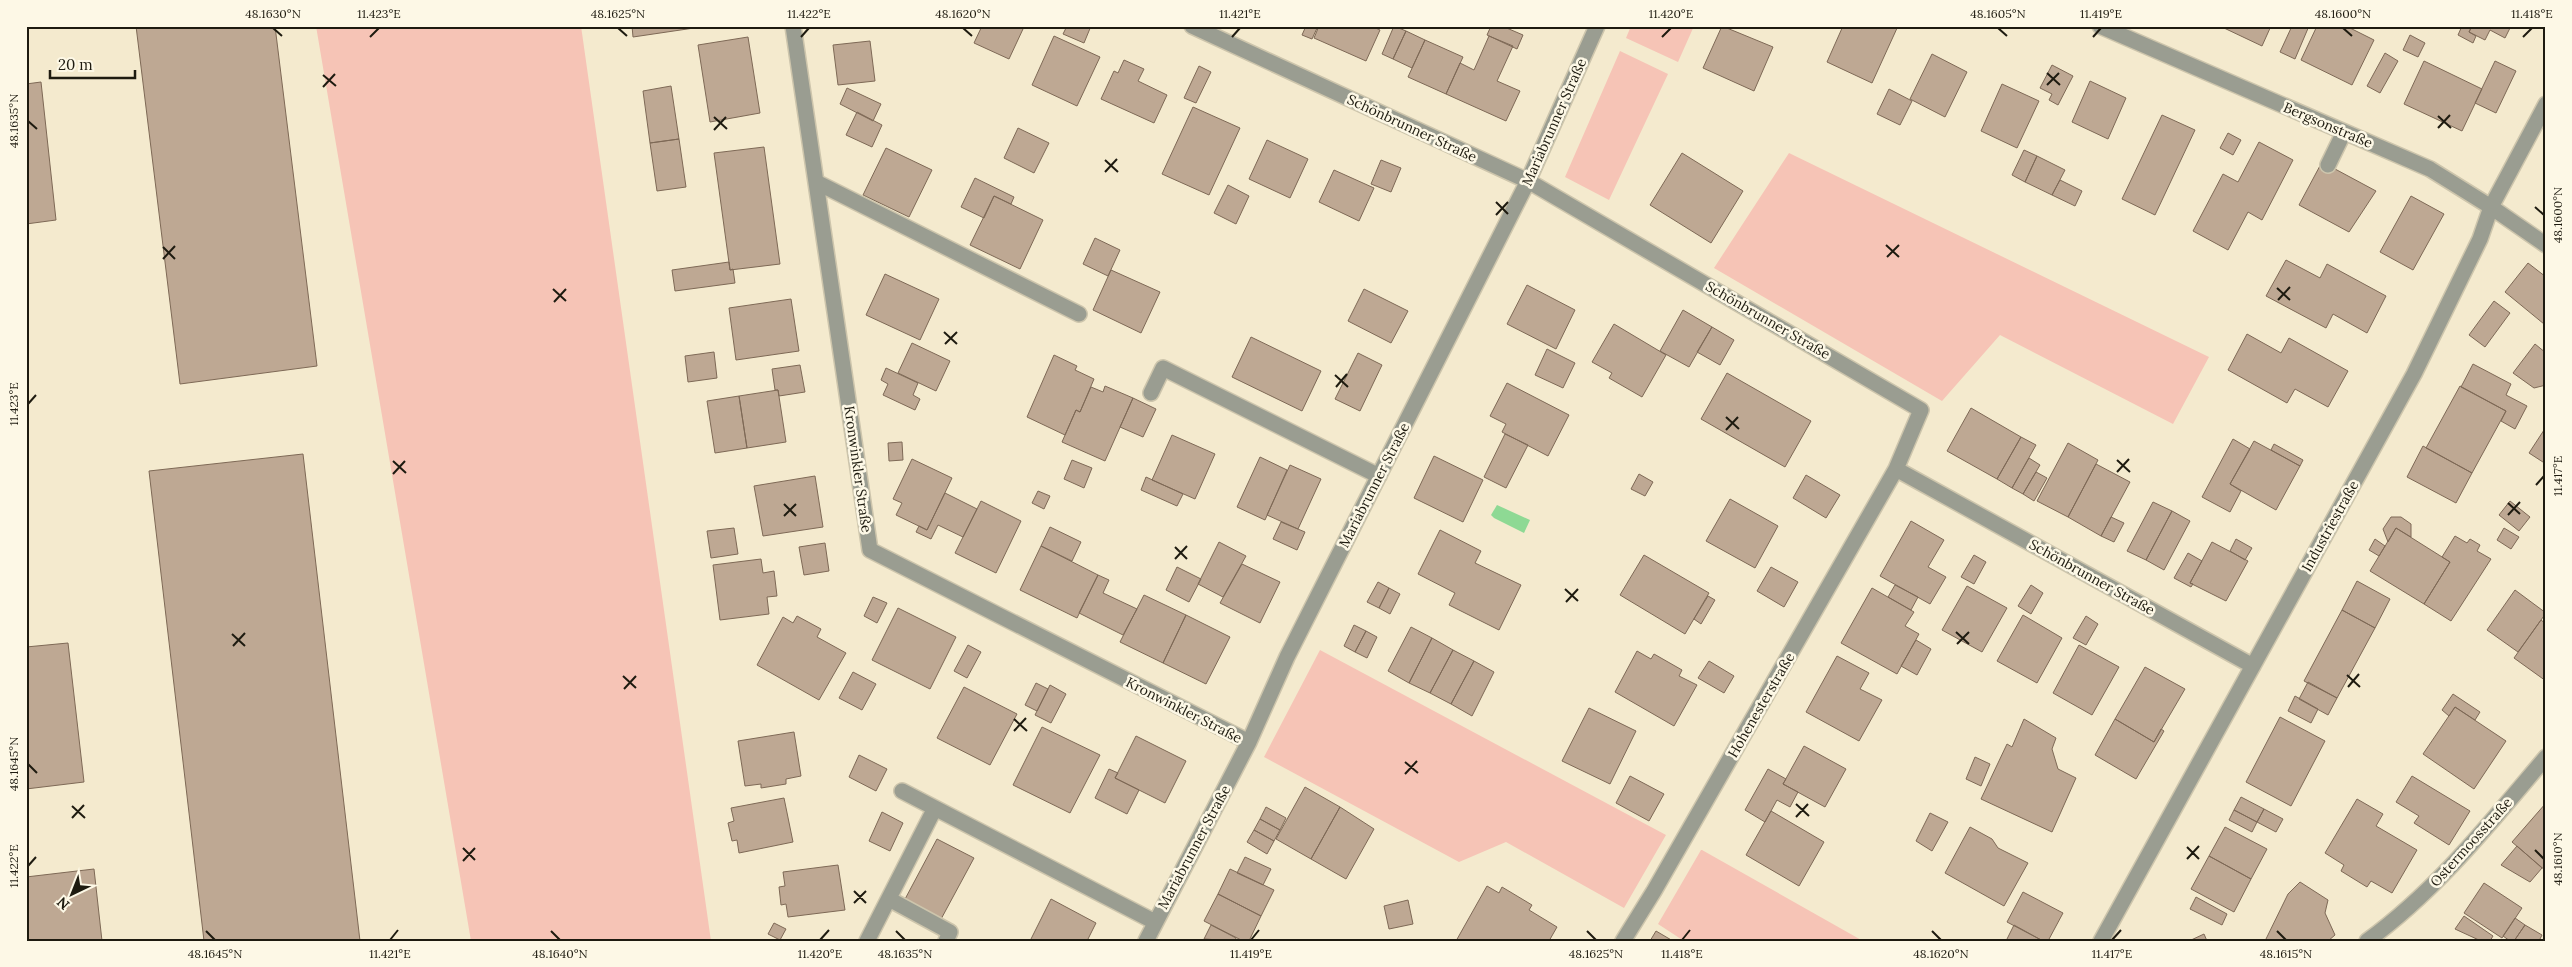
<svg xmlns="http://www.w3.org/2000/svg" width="2572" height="967" viewBox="0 0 2572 967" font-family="Lora,serif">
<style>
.green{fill:#f6c4b6}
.water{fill:#8ed994}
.building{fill:#bea893;stroke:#7e6956}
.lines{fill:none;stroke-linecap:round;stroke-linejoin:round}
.minor-casing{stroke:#cdc5ac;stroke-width:18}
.minor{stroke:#9a9d91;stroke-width:15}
.ticks{fill:none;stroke:#1e1b10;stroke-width:2}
.labels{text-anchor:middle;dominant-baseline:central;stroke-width:5;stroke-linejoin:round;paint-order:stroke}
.street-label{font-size:14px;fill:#1e1b10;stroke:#fdf8e6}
.neatline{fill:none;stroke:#1e1b10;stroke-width:2}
.ticks-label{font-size:12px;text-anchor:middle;fill:#1e1b10}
</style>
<rect width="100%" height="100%" fill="#f4eace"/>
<path class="green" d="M316,26H581L711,941H471Z
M1631,26H1694L1678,62L1626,38Z
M1620,51L1668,74L1609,200L1565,177Z
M1789,153L2209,357L2173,424L2000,335L1942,401L1714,268Z
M1320,650L1666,835L1624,908L1506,842L1459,862L1264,757Z
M1701,850H1702L1863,941H1684L1658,924Z"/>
<path class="water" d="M1497,505L1530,520L1524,533L1494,518L1491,515Z"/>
<path class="building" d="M136,26H275L317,366L180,384Z
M632,26H694V28L633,37Z
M982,26H1016L1023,29L1009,59L974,43Z
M1067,26H1091L1084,43L1063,34Z
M1306,26H1318L1312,39L1302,35Z
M1319,26H1371L1380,30L1366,61L1314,38Z
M1394,26L1406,31L1393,59L1382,54Z
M1491,26H1502L1523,35L1517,49L1487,35Z
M1722,26L1773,47L1754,91L1703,68Z
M1843,26H1898L1872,83L1827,62Z
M2224,26H2271L2262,46L2224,28Z
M2292,26H2309L2295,59L2280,52Z
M2317,26H2346L2374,40L2352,85L2301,60Z
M2462,26H2472L2469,32L2476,36L2473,43L2458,35Z
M2472,26H2511L2505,38L2490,30L2485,40L2469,32Z
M1406,31L1425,40L1412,68L1393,59Z
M2410,35L2425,43L2418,57L2403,50Z
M1054,36L1100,57L1077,106L1032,85Z
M1489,36L1513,46L1497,81L1520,91L1506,121L1446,94L1460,63L1474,70Z
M748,37L760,113L710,122L698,45Z
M1425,40L1463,57L1446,94L1408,77Z
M870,41L875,81L838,85L833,45Z
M2385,53L2398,61L2380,93L2367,86Z
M1932,54L1967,72L1945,117L1910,99Z
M1124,60L1144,69L1138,81L1167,95L1154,123L1101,99L1114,71L1118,73Z
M2424,61L2482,89L2462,131L2404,104Z
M2495,61L2516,71L2496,113L2475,103Z
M2052,65L2073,76L2058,105L2049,100L2052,94L2040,88Z
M1199,66L1211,72L1196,103L1184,98Z
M2090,81L2126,98L2108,139L2072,122Z
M41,82L56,220L26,224V84Z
M2002,84L2039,101L2017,148L1981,131Z
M671,86L679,139L650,143L643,91Z
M847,88L881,104L873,121L840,104Z
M1889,89L1912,101L1900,125L1877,114Z
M1193,107L1240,128L1209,195L1162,174Z
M857,112L882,125L872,147L846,135Z
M2162,115L2195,130L2155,215L2122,199Z
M1018,128L1049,143L1034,173L1004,158Z
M2228,133L2241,140L2233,155L2220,148Z
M679,139L686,187L657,191L650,143Z
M1267,140L1308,159L1290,198L1249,179Z
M2259,142L2293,160L2262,220L2248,212L2228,250L2193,231L2223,174L2238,182Z
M764,147L780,264L730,270L714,153Z
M886,148L932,170L909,217L863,195Z
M2024,150L2037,156L2025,182L2012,175Z
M1682,153L1743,191L1711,243L1650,205Z
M2037,156L2065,170L2052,195L2025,182Z
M1381,160L1401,168L1391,192L1371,184Z
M2322,162L2376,191L2349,232L2299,205Z
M1334,170L1374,188L1359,221L1319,202Z
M975,178L1014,197L1011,204L994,196L984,218L961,207Z
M2060,180L2082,191L2075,206L2052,195Z
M1228,185L1249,196L1236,224L1214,213Z
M994,196L1043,220L1020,269L970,245Z
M2411,196L2444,214L2413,270L2380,252Z
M1095,238L1120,250L1108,276L1083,264Z
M2286,260L2320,278L2327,264L2386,296L2367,333L2333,314L2326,328L2266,296Z
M729,262L730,270L733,269L735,283L675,291L672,270Z
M2528,263L2546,277L2544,324L2505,292Z
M1111,270L1160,292L1141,333L1093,310Z
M885,274L939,299L920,340L866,315Z
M1527,285L1575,310L1556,349L1507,324Z
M1364,289L1408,311L1391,343L1348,321Z
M791,299L799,351L736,360L729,308Z
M2494,301L2510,313L2485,347L2469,335Z
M1683,310L1712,327L1689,367L1660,351Z
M1614,324L1666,355L1642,397L1609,378L1612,373L1592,362Z
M1712,327L1734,340L1720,365L1697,352Z
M2247,334L2281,353L2289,338L2348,371L2328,407L2295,389L2287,403L2228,370Z
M1251,337L1321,371L1302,411L1232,377Z
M912,343L950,361L936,391L898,373Z
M2535,344L2546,353V385L2534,388L2513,373Z
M1547,349L1575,363L1563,388L1535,375Z
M714,352L717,378L688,382L685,356Z
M1358,353L1382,365L1360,411L1335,399Z
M1054,355L1077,366L1075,370L1094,379L1080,412L1076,410L1065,435L1027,417Z
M2473,364L2511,384L2506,395L2527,406L2515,429L2501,421L2506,411L2461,387Z
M800,365L805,392L779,396L778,390H775L772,369Z
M886,368L918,383L913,395L920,399L915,410L883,395L888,384L881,380Z
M1727,373L1811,421L1785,467L1701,419Z
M1507,383L1569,415L1548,456L1502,432L1506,424L1490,416Z
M1105,386L1133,398L1105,461L1062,442L1076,410L1080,412L1091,387L1103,392Z
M2460,386L2506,411L2472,473L2426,448Z
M778,390L786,442L747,448L739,396Z
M739,396L747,448L715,453L707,401Z
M1133,398L1156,409L1143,437L1120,427Z
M1971,408L2021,437L1997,479L1947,451Z
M2546,427V464L2529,453Z
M1505,434L1528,445L1506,488L1484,477Z
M1172,435L1215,454L1195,499L1152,480Z
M2021,437L2036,445L2012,488L1997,479Z
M2233,439L2250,449L2230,484L2241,491L2230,512L2202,497Z
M2254,441L2300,466L2276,510L2230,484Z
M902,442L903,460L889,461L888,443Z
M2068,443L2098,460L2068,517L2037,501Z
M2274,444L2303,460L2300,466L2271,450Z
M2423,446L2472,473L2456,503L2407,477Z
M303,454L360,941H204L149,471Z
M1434,456L1483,480L1463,522L1414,498Z
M1260,457L1287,470L1265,520L1237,507Z
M2029,458L2040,465L2023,494L2012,488Z
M912,459L952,478L927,530L896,515L902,503L893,499Z
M1072,460L1092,468L1084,488L1064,479Z
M2096,464L2130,482L2101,536L2068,517Z
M1290,465L1321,479L1298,529L1267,515Z
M2036,472L2047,478L2034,501L2023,494Z
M1639,474L1653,482L1645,496L1631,489Z
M1806,475L1840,495L1826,518L1793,498Z
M815,476L823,527L763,536L754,486Z
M1146,477L1183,494L1177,506L1141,490Z
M1038,491L1050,496L1044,509L1032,503Z
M945,493L977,509L963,537L938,525L931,539L916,532L919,526L927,530Z
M1730,499L1778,526L1755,568L1706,541Z
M981,501L1021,521L996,573L955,553Z
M2510,501L2530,517L2519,531L2499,515Z
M2153,502L2172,511L2146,560L2127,551Z
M2172,511L2190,521L2164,570L2146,560Z
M2111,517L2124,523L2114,542L2101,536Z
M2391,517H2401L2411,524V537L2396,528L2388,542L2383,529Z
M1911,521L1944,540L1928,567L1946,577L1930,604L1880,576Z
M1281,522L1305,532L1297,550L1273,539Z
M1050,527L1081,542L1072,561L1041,546Z
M734,528L738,554L711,558L707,531Z
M2396,528L2450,562L2424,604L2370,571Z
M2504,528L2519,537L2511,549L2497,540Z
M1440,530L1481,551L1475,563L1521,585L1499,630L1449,605L1455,593L1418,574Z
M2455,536L2467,543L2470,539L2480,545L2477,551L2491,559L2451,621L2424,604L2450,562L2442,557Z
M2236,539L2252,548L2245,560L2230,551Z
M2375,539L2385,546L2379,556L2369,550Z
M1219,542L1246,556L1223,597L1198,584Z
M2212,542L2248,561L2226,601L2190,583Z
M825,543L829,571L804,575L799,547Z
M1041,546L1098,575L1077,618L1020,590Z
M2188,553L2202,561L2190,583L2193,584L2191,587L2174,578Z
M1644,555L1709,593L1685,634L1620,595Z
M1974,555L1986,562L1974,584L1961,577Z
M761,559L763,573L774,571L777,596L767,597L769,614L720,620L713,565Z
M1242,564L1280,582L1260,623L1220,603Z
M1177,567L1201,579L1189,602L1166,590Z
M1771,567L1798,582L1784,607L1757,591Z
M1098,575L1109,580L1103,593L1137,609L1123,635L1079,613Z
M2357,581L2390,599L2375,628L2342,610Z
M1378,582L1389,588L1379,608L1367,602Z
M1895,585L1918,597L1911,610L1888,597Z
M2031,585L2043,593L2031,614L2018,606Z
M1967,586L2007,608L1982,652L1942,630Z
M1389,588L1400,594L1390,614L1379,608Z
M1872,588L1914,612L1905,626L1919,634L1897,674L1841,643Z
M2515,590L2546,613L2518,652L2487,630Z
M1144,595L1186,615L1163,663L1120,642Z
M1708,596L1715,600L1701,624L1694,619Z
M873,597L887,603L877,623L864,616Z
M898,608L956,637L930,689L872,660Z
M2342,610L2375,628L2337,698L2304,681Z
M1186,615L1230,637L1206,684L1163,663Z
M2023,615L2062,638L2037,683L1997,661Z
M797,616L821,629L817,637L846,653L819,700L757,665L783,617L793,623Z
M2086,616L2098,624L2086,645L2073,638Z
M2541,620L2546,624V681L2514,658Z
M1354,625L1366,631L1355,652L1344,646Z
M1411,627L1432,638L1409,683L1388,671Z
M1366,631L1377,637L1367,658L1355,652Z
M1432,638L1453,650L1430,693L1409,683Z
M1916,640L1931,649L1917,675L1901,666Z
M68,643L84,782L26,789V647Z
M968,645L981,652L967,678L954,671Z
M2079,645L2119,667L2092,715L2053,693Z
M1453,650L1474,661L1451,704L1430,693Z
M1637,651L1651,659L1654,654L1682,670L1679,676L1697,685L1674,726L1615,692Z
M1837,656L1869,673L1860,689L1882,700L1859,741L1806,712Z
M1474,661L1494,672L1472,716L1451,704Z
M1709,661L1734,676L1724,693L1698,678Z
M2145,667L2185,689L2154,742L2115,719Z
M853,672L876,684L862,710L839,698Z
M2308,682L2337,698L2328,715L2299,699Z
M1036,683L1048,689L1037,711L1025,705Z
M1050,685L1066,694L1051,723L1035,715Z
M964,687L1017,714L990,765L937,738Z
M2453,694L2480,712L2475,720L2455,707L2449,716L2442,710Z
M2295,696L2318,709L2311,723L2288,711Z
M2455,707L2506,741L2474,789L2423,754Z
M1589,708L1636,731L1610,784L1562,761Z
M2280,717L2325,741L2291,806L2246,782Z
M2024,719L2056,738L2052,749L2058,769L2076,778L2052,832L1981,799L2007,744L2012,747Z
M2115,719L2154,742L2161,729L2164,731L2136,779L2095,755Z
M1042,727L1100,755L1070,813L1013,785Z
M794,732L801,776L786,779V784L761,788V784L745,786L738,741Z
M1136,736L1186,761L1165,803L1115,778Z
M1804,746L1846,769L1825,807L1783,784Z
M859,755L887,769L876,791L849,777Z
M1975,757L1990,764L1981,786L1966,779Z
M1109,769L1118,773L1115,778L1139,790L1127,814L1095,798Z
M1768,769L1786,779L1783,784L1798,792L1790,807L1777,800L1765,822L1745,810Z
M1630,776L1664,794L1649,821L1616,803Z
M2412,776L2470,811L2449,845L2414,823L2419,816L2396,802Z
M1305,787L1340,807L1311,859L1276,839Z
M2241,797L2264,809L2257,822L2234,810Z
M784,798L793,842L739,853L737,840L732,841L728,823L734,821L731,808Z
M2357,799L2383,814L2376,826L2417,850L2392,893L2371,881L2367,887L2341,871L2344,865L2325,853Z
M2546,803V871L2512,842Z
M1266,807L1286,818L1280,830L1260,819Z
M1340,807L1374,829L1346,879L1311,859Z
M2264,809L2283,819L2276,832L2257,822Z
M2234,810L2257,822L2252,832L2229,820Z
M1771,811L1824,842L1799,886L1746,855Z
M882,812L903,823L890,851L869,841Z
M1930,813L1948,822L1932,851L1916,841Z
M1260,819L1280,830L1274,841L1254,830Z
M1970,827L1992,839L1998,848L2028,863L2004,906L1945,873Z
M2225,827L2267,849L2251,879L2209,856Z
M1254,830L1274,841L1267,854L1247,842Z
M937,839L974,858L940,921L904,901Z
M2517,846L2542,868L2530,882L2501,865Z
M2209,856L2251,879L2234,912L2191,889Z
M1245,857L1271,869L1263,885L1237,873Z
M838,865L845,910L788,917L786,904L781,905L779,887L785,886L783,872Z
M94,869L102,941H26V877Z
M1230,869L1274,890L1261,916L1218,894Z
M2300,882L2328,900L2325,913L2335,935L2328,941H2265L2288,894Z
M2484,883L2522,908L2502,938L2464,913Z
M1487,886L1499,893L1502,887L1532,905L1529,910L1557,927L1549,941H1456Z
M2023,892L2063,913L2048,941H2043L2007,922Z
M1218,894L1261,916L1249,941H1243L1204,921Z
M2196,897L2227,914L2222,925L2190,909Z
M1051,899L1096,923L1087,941H1030Z
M1408,900L1413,924L1389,929L1384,906Z
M2464,916L2493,936L2490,941H2481L2455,929Z
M2515,918L2525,925L2514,941H2510L2503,936Z
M774,923L786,929L780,940L768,934Z
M1211,925L1236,938L1235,941L1204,939Z
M2014,925L2043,941H2006Z
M2525,925L2542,935L2539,941H2514Z
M1656,931L1673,941H1650Z
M2204,934L2207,941H2189Z"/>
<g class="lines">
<g class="minor-casing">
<path id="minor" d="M793,26L870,550L1249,742
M1192,26L1528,181L1921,410L1896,469L2253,666
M2100,26L2430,169L2491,207L2546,245
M2328,165L2344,132
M816,182L1079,314
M1151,393L1163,368L1379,476
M902,791L1155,922
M889,899L950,932L946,941
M867,941L935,808
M1146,941L1249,742L1287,657L1528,181L1597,26
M1623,941L1654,891L1896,469
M2101,941L2414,374L2480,239L2491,207L2546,104
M2367,941C2437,890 2490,823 2546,757"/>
</g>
<use href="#minor" class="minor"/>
</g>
<path class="ticks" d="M273,28L282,36M618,28L627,36M963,28L972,36M1998,28L2007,36M2343,28L2352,36M370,37L379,28M801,37L809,28M1232,37L1240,28M1662,37L1671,28M2093,37L2101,28M2523,37L2532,28M2047,73L2060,85M323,75L336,86M2047,85L2059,73M323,87L335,74M2438,116L2451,128M714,117L727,129M28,121L37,129M2438,128L2450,115M714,130L726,117M1105,160L1118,172M1105,172L1117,159M1496,202L1508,214M2535,207L2544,215M1496,215L1508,202M1886,245L1899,257M163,247L175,259M1887,257L1899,245M163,259L175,246M2277,288L2290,300M553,289L566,301M2278,300L2290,287M554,302L566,289M944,332L957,344M945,344L957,332M1335,375L1348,387M1336,387L1347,374M28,404L36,395M1726,417L1739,429M1726,430L1738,417M2117,460L2130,472M393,461L406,473M2117,472L2129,459M393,474L405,461M2536,485L2544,476M2508,503L2520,514M784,504L796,516M2508,515L2520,502M784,516L796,504M1175,547L1187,559M1175,559L1187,546M1565,589L1578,601M1566,602L1578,589M1956,632L1969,644M232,634L245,646M1957,644L1969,632M233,646L245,633M2347,675L2360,687M623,676L636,688M2348,687L2359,674M624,689L636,676M1014,719L1027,731M1014,731L1026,718M1405,762L1418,773M28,764L37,773M1405,774L1417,761M1796,804L1809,816M72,806L85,818M1796,817L1808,804M72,818L84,805M2187,847L2199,859M463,848L475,860M2535,850L2544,859M2187,859L2199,846M463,861L475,848M28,866L36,857M854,891L866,903M854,903L866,891M206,931L215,940M551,931L560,940M896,931L905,940M1587,931L1596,940M1932,931L1941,940M2277,931L2286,940M390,940L398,930M820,940L829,930M1251,940L1259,930M1682,940L1690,930M2112,940L2121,930"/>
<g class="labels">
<g class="street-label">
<text transform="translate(1554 122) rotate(-66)">Mariabrunner Straße</text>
<text transform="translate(2328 125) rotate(23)">Bergsonstraße</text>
<text transform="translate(1412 128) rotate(25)">Schönbrunner Straße</text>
<text transform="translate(1768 320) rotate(30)">Schönbrunner Straße</text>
<text transform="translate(858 469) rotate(82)">Kronwinkler Straße</text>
<text transform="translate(1374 485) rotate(-63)">Mariabrunner Straße</text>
<text transform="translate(2330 526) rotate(-61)">Industriestraße</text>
<text transform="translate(2092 577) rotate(29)">Schönbrunner Straße</text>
<text transform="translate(1761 705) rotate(-60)">Hohenesterstraße</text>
<text transform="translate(1184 710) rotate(27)">Kronwinkler Straße</text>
<text transform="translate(2471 842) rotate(-48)">Ostermoosstraße</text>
<text transform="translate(1194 847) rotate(-62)">Mariabrunner Straße</text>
</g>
</g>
<rect width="2572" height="967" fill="none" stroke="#fdf8e6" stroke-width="55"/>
<g transform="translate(72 894) rotate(223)" stroke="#fdf8e6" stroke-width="4" paint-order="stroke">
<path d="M0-4L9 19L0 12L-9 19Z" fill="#1e1b10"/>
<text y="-8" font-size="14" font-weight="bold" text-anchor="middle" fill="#1e1b10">N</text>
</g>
<path d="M50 70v8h85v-8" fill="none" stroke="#1e1b10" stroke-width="2.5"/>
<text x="58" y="70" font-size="15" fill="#1e1b10" stroke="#fdf8e6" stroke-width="4" paint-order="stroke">20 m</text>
<rect x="28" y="28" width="2516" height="912" class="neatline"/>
<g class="ticks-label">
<text x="273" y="18">48.1630°N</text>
<text x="379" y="18">11.423°E</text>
<text x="618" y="18">48.1625°N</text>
<text x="809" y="18">11.422°E</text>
<text x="963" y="18">48.1620°N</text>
<text x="1240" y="18">11.421°E</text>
<text x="1671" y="18">11.420°E</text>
<text x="1998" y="18">48.1605°N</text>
<text x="2101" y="18">11.419°E</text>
<text x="2343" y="18">48.1600°N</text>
<text x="2532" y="18">11.418°E</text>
<text transform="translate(14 121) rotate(-90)" y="4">48.1635°N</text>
<text transform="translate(2558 215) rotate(-90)" y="4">48.1600°N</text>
<text transform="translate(14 404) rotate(-90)" y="4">11.423°E</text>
<text transform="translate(2558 476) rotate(-90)" y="4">11.417°E</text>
<text transform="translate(14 764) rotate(-90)" y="4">48.1645°N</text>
<text transform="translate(2558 859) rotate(-90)" y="4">48.1610°N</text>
<text transform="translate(14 866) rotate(-90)" y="4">11.422°E</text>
<text x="215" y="958">48.1645°N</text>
<text x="390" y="958">11.421°E</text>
<text x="560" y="958">48.1640°N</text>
<text x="820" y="958">11.420°E</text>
<text x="905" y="958">48.1635°N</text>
<text x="1251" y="958">11.419°E</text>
<text x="1596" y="958">48.1625°N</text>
<text x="1682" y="958">11.418°E</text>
<text x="1941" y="958">48.1620°N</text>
<text x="2112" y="958">11.417°E</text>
<text x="2286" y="958">48.1615°N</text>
</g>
</svg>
